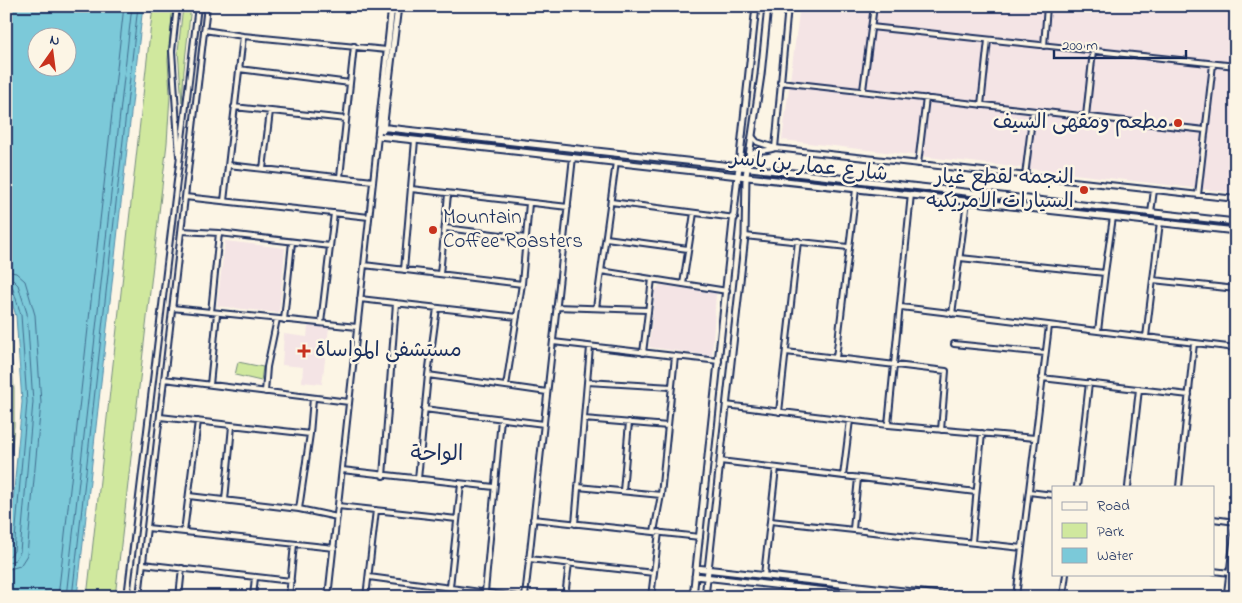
<svg xmlns="http://www.w3.org/2000/svg" width="1242" height="603" viewBox="0 0 1242 603" font-family="'Indie Flower','Playpen Sans Arabic',sans-serif">
<style>
.built{fill:#f4e4e5}
.green{fill:#d0e89e;stroke:#768c7e}
.water{fill:#7bc9d9;stroke:#558ba8;fill-rule:evenodd}
.lines{fill:none;stroke-linecap:round;stroke-linejoin:round}
.shore{stroke:#416d8f;stroke-width:1}
.minor-casing{stroke:#1b2f5e;stroke-width:8}
.tertiary-casing{stroke:#1b2f5e;stroke-width:9}
.minor{stroke:#fcf5e5;stroke-width:4}
.tertiary{stroke:#fcf5e5;stroke-width:5}
.poi-dot{fill:#c8321e;stroke:#fcf5e5;stroke-width:2}
.labels{text-anchor:middle;dominant-baseline:central;stroke-width:5;stroke-linejoin:round;paint-order:stroke}
.poi-label{font-size:21px;fill:#1b2f5e;stroke:#fcf5e5;text-anchor:end}
.street-label{font-size:21px;fill:#1b2f5e;stroke:#fcf5e5}
.neighbourhood-label{font-size:22px;fill:#1b2f5e;stroke:#fcf5e5}
</style>
<rect width="100%" height="100%" fill="#fcf5e5"/>
<filter id="ink" filterUnits="userSpaceOnUse"><feTurbulence type="fractalNoise" baseFrequency=".02" numOctaves="2"/><feDisplacementMap in="SourceGraphic" scale="10" xChannelSelector="R" yChannelSelector="G"/><feConvolveMatrix kernelMatrix="1 2 1 2 8 2 1 2 1" color-interpolation-filters="sRGB"/></filter>
<g filter="url(#ink)">
<path class="built" d="M800,6H1236V193L782,140Z
M225,241L285,248L279,313L217,306Z
M660,285L716,293L712,356L649,347L655,290Z
M308,326L329,328L322,384L302,382L303,367L282,365L284,334L307,337Z"/>
<path class="green" d="M153,6H173L168,60L170,95L167,143L115,597H87Z
M183,6H191L184,70L182,103L178,51Z
M6,337H10L14,390V426L9,474H6Z
M238,362L263,367L261,381L235,375Z"/>
<path class="water" d="M6,6H143L77,597H6V578L22,402L16,316L6,283ZM38,38H68V68H38Z"/>
<g class="lines">
<path class="shore" d="M6,271L16,273L25,281L35,315L41,403L27,555L20,566L6,570
M6,279L13,280L18,285L27,313L33,402L20,552L15,560L6,563
M6,285L10,286L13,289L21,315L27,402L14,551L11,555L6,557
M58,597L124,6
M66,597L132,6
M72,597L138,6"/>
<g class="minor-casing">
<path id="minor" d="M177,6L172,51L179,156
M871,27L1236,66
M204,30L243,36L387,50
M1044,46L1047,6
M239,69L350,83
M780,82L1205,130
M863,90L874,6
M981,105L988,40
M234,107L346,119
M1086,116L1093,51
M752,136L757,142L775,148L1236,199
M775,148L788,6
M749,154C758,149 766,152 775,148
M918,164L926,98
M228,165L373,181
M263,169L270,111
M1025,176L1033,111
M340,177L354,46
M411,189L568,207
M1198,195L1213,64
M185,197L369,217
M224,201L243,36
M611,202L735,218
M1151,213L1154,190
M445,228L526,238
M181,231L219,233L330,246
M745,236L848,247
M606,238L688,249
M960,258L1105,273L1113,217
M364,265L522,284
M404,270L415,140
M601,271L727,291
M440,274L448,194
M1153,280L1236,289
M683,284L694,213
M360,299L517,317
M556,307L647,310
M901,307L1236,348
M172,308L357,327
M596,308L616,162
M211,312L219,233
M952,314L967,201
M284,320L292,242
M321,323L334,213
M1098,331L1105,273
M1146,337L1160,222
M553,342L719,361
M954,344L1045,353
M786,352L946,371L941,430
M643,353L652,279
M836,358L856,189
M428,375L547,392
M1042,378L1189,395
M164,379L349,402
M587,382L672,387
M210,385L217,313
M506,386L522,284L529,203
M265,392L267,367L277,319
M726,405L888,425L1035,438
M424,409L544,424
M779,412L798,241
M160,417L310,434
M584,419L668,426
M888,425L911,194
M720,461L976,492
M342,470L494,487
M383,476L396,303
M843,476L850,420
M418,479L428,375L437,308
M578,487L661,495L675,356
M1077,487L1089,383
M1128,487L1139,389
M1179,487L1194,343
M623,491L629,422
M1029,492L1053,495
M189,496L299,509L337,517
M225,500L232,426
M338,506L457,519
M299,509L310,434L313,398
M533,519L700,537
M1213,519L1236,522
M770,521L1022,548
M575,524L590,347
M147,528L334,548
M853,529L858,478
M184,532L198,421
M654,532L661,495
M972,542L982,433
M529,559L654,573
M143,564L291,581
M1213,571L1230,573
M764,575L776,468
M369,577L518,597
M450,587L461,484
M485,592L501,419
M127,597L198,6
M139,597L207,6
M179,597L182,568
M253,597L255,577
M289,597L294,544
M328,597L378,136
M366,597L376,510
M525,597L573,157
M565,597L569,563
M651,597L659,532
M1016,597L1049,326
M1063,597L1066,574"/>
</g>
<g class="tertiary-casing">
<path id="tertiary" d="M392,6L378,136L1236,231
M379,127L1236,222
M383,130L398,6
M696,568L958,597
M695,576L880,597
M693,597L756,6
M705,597L745,236L746,176L761,75L768,6
M1227,597L1236,523"/>
</g>
<use href="#minor" class="minor"/>
<use href="#tertiary" class="tertiary"/>
</g>
</g>
<g class="poi-dot">
<circle cx="1178" cy="123" r="5"/>
<circle cx="1084" cy="190" r="5"/>
<circle cx="433" cy="230" r="5"/>
<path d="M301.5 343.5h5v5h5v5h-5v5h-5v-5h-5v-5h5z"/>
</g>
<g class="labels">
<g class="poi-label">
<text x="1168" y="123">مطعم ومقهى السيف</text>
<text x="1074" y="178">النجمه لقطع غيار<tspan x="1074" dy="24">السيارات الامريكيه</tspan></text>
<text x="443" y="218" text-anchor="start">Mountain<tspan x="443" dy="24">Coffee Roasters</tspan></text>
<text x="315" y="351" text-anchor="start">مستشفى المواساة</text>
</g>
<g class="street-label">
<text transform="translate(809 167) rotate(6)">شارع عمار بن ياسر</text>
</g>
<g class="neighbourhood-label">
<text x="437" y="455">الواحة</text>
</g>
</g>
<rect width="1242" height="603" fill="none" stroke="#fcf5e5" stroke-width="25"/>
<rect x="12" y="12" width="1217" height="578" fill="none" stroke="#1b2f5e" stroke-width="2" filter="url(#ink)"/>
<rect x="1052" y="486" width="162" height="90" fill="#fcf5e5" stroke="#a2a6af"/>
<rect x="1062" y="502" width="25" height="8" fill="#fcf5e5" stroke="#a2a6af"/>
<text x="1097" y="510" font-size="15" fill="#1b2f5e">Road</text>
<rect x="1062" y="523" width="25" height="15" fill="#d0e89e" stroke="#a2a6af"/>
<text x="1097" y="536" font-size="15" fill="#1b2f5e">Park</text>
<rect x="1062" y="548" width="25" height="15" fill="#7bc9d9" stroke="#a2a6af"/>
<text x="1097" y="560" font-size="15" fill="#1b2f5e">Water</text>
<g transform="translate(52 52) rotate(14)"><circle r="24" fill="#fcf5e5" stroke="#a2a6af"/>
<path d="M0-4L9 19L0 12L-9 19Z" fill="#c8321e"/>
<text y="-8" font-size="14" font-weight="bold" text-anchor="middle" fill="#1b2f5e">N</text>
</g>
<path d="M1054 50v8h132v-8" fill="none" stroke="#1b2f5e" stroke-width="2.5"/>
<text x="1062" y="50" font-size="15" fill="#1b2f5e" stroke="#fcf5e5" stroke-width="4" paint-order="stroke">200 m</text>
</svg>
